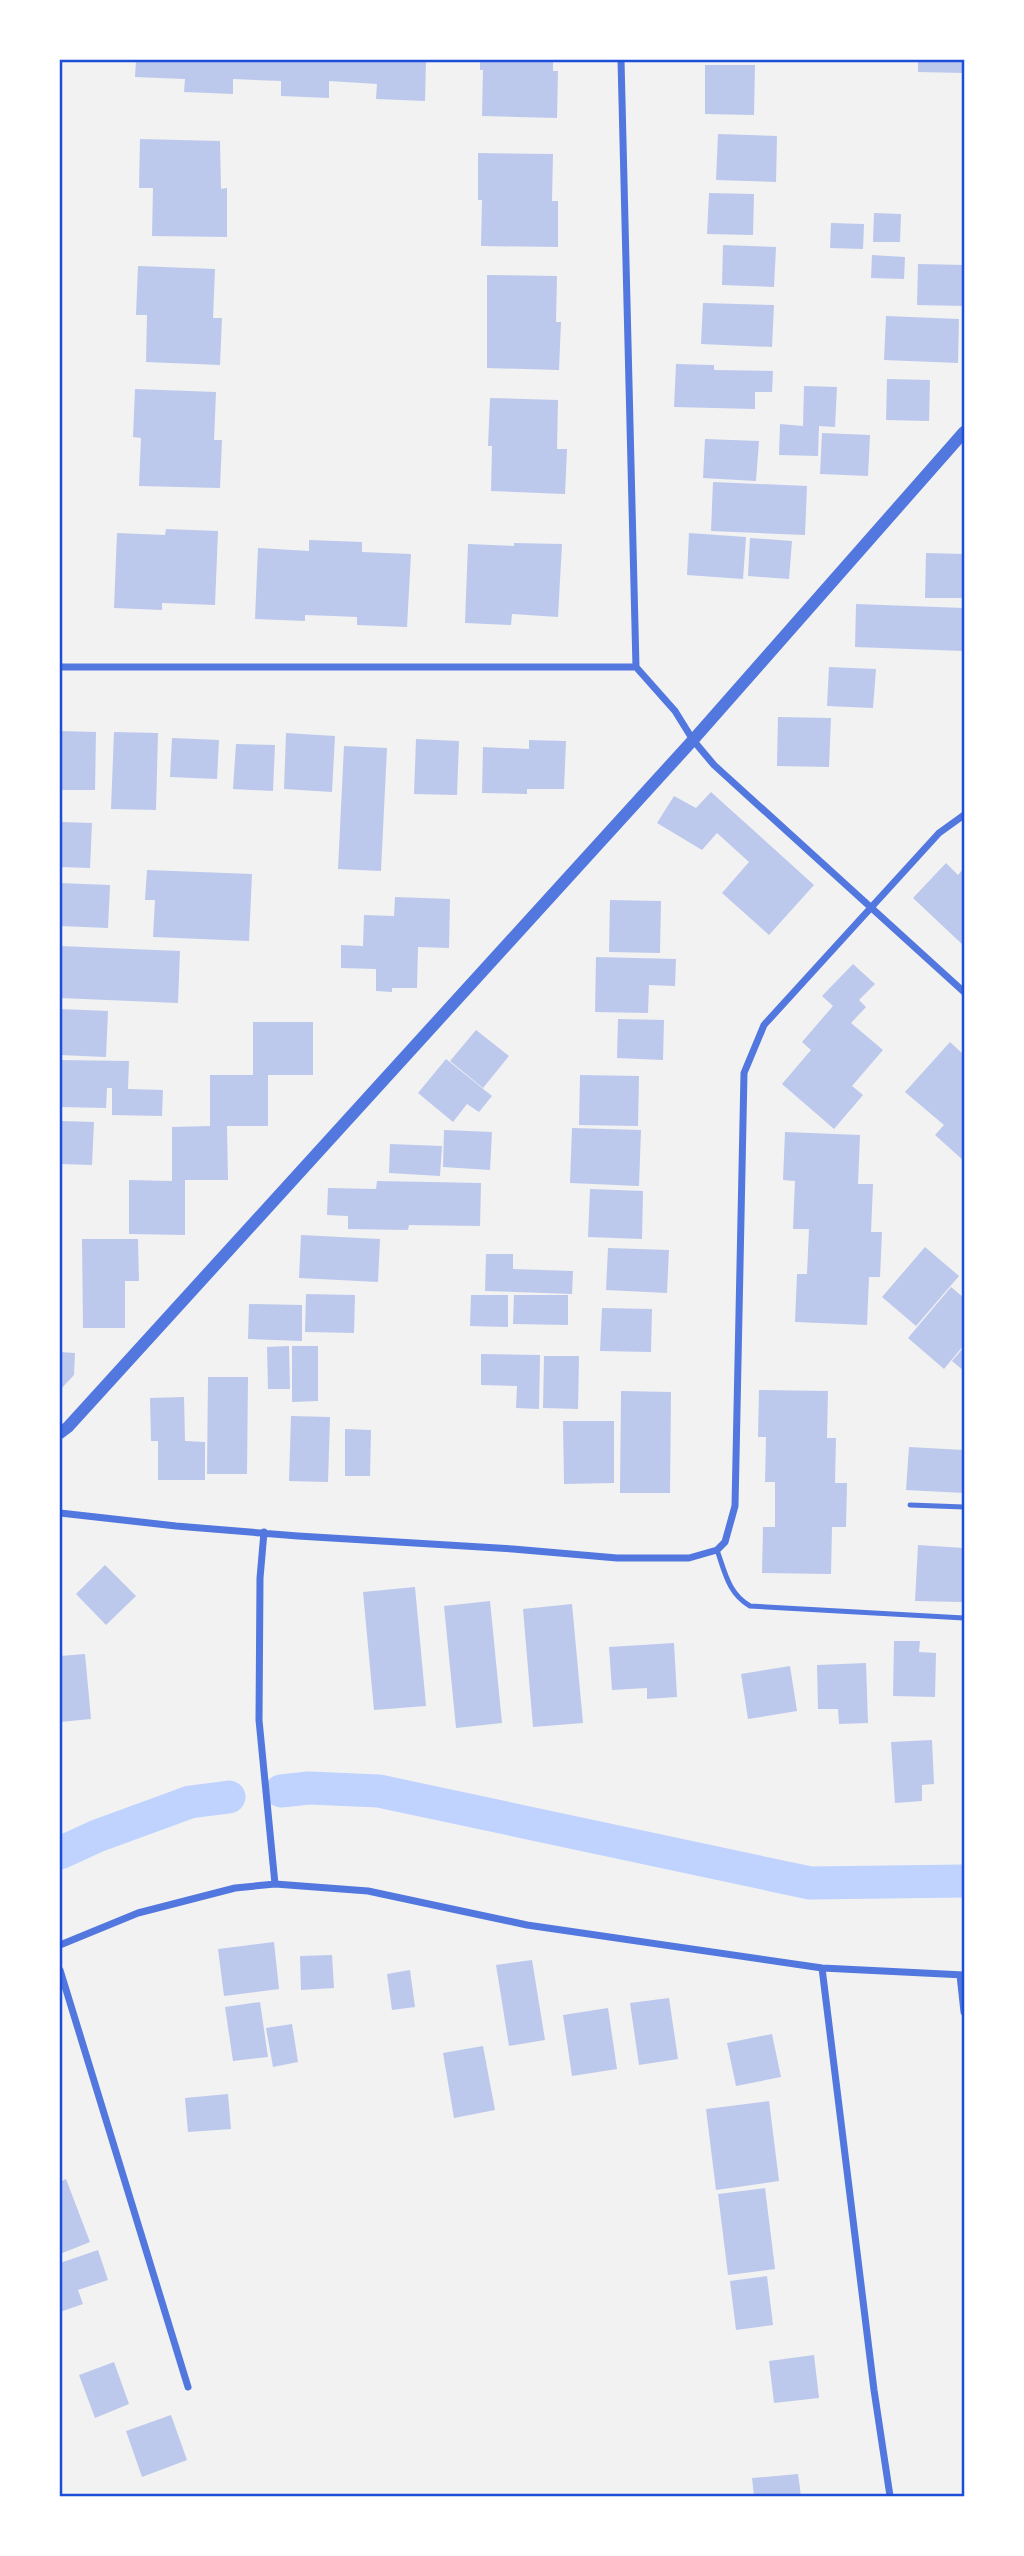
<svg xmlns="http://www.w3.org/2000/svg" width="1024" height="2556" viewBox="0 0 1024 2556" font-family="'DM Sans',sans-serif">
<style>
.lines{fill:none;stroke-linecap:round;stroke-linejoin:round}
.canal{stroke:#bfd3fe;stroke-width:33}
.building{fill:#bdc9ec}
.service{stroke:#5277de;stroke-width:5}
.minor{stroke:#5277de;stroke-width:7}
.tertiary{stroke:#5277de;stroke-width:12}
.neatline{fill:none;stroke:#1d4ed8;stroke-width:2.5}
</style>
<rect width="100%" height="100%" fill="#f2f2f2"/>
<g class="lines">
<path class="canal" d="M281,1791L309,1788L379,1791L810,1883L964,1881
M60,1853L97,1836L190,1802L229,1797"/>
</g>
<path class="building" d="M136,60H426L425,101L376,99L377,84L329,81V98L281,96V81L233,79V94L184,92L185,79L135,77Z
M480,60H553V71H558L557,118L482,116L483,70H480Z
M918,60H964V73L918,72Z
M705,65H755L754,115L705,114Z
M718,134L777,136L776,182L716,180Z
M140,139L220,141L221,189L227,188V237L152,236L153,188H139Z
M478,153L553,154L552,201H558V247L481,246L482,200H478Z
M709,193L754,194L753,235L707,234Z
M874,213L901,214L900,242H873Z
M831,223L864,224L863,249L830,248Z
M723,245L776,247L774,287L722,285Z
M872,255L905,257L904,279L871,278Z
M918,264L964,265V306L917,305Z
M138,266L215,269L213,318H222L220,365L146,362L147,315H136Z
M487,275L557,276L556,322H561L559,370L487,368Z
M703,303L774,305L772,347L701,344Z
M886,316L959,319L958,363L884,360Z
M676,364L714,365V370L773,371L772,392H755V409L674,407Z
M887,379L930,380L929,421L886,420Z
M804,386L837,387L835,427L819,426L818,456L779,455L780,424L803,426Z
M135,389L216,392L214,440H222L220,488L139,486L141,438L133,437Z
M490,398L558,400L557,449H567L565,494L491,491L492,446H488Z
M822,433L870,435L868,476L820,474Z
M705,439L759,441L756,481L703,478Z
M713,482L807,486L805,535L711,531Z
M166,529L218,531L215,605L162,603V610L114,608L117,533L165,535Z
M689,533L746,537L743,579L687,575Z
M750,538L792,541L789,579L748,576Z
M309,540L362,542V552L411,554L407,627L357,625V617L333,616L305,615V621L255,619L258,548L309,551Z
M514,543L562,544L558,617L512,614L511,625L465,623L468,544L514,546Z
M926,553L964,554V598H925Z
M856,604L964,608V651L855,647Z
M829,667L876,669L873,708L827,706Z
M778,717L831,718L829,767L777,766Z
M60,731L96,732L95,790H60Z
M114,732L158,733L156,810L111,809Z
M286,733L335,736L332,792L284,789Z
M172,738L219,740L217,779L170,777Z
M416,739L459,741L457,795L414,794Z
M529,740L566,741L564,789H527V794L482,793L483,747L529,749Z
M236,744L275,745L273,791L233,789Z
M344,746L387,748L381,871L338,869Z
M711,792L814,885L769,935L722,893L749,862L717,833L702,850L657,823L674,796L696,808Z
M60,822L92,823L90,868L60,867Z
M946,863L958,875L964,868V946L913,898Z
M147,870L252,874L249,941L153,937L155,900H145Z
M60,883L110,885L108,928L60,926Z
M395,897L450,899L449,948L418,947L417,988H392V992L376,991V969L341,968V945L363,946L364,915L394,916Z
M610,900L661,901L660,953L609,952Z
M60,946L180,951L178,1003L60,998Z
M596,957L676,959L675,986L649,985L648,1013L595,1012Z
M853,964L875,984L859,1000L866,1007L851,1023L883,1050L852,1086L863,1095L834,1129L782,1084L811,1050L802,1042L833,1006L822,996Z
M60,1009L108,1011L106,1057L60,1055Z
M618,1019L664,1020L663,1060L617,1058Z
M253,1022H313V1075H268V1126H227L228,1180H185V1235L129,1234V1180L172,1181V1127L210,1126V1075H253Z
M476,1030L509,1056L483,1088L450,1061Z
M950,1042L964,1055V1161L935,1135L944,1125L905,1092Z
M446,1059L492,1096L479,1112L467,1104L453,1122L418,1093Z
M60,1060L129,1061L128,1089L163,1090L162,1116L112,1115V1088H107L106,1108L60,1107Z
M580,1075L639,1076L638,1126L579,1125Z
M60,1121L94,1122L92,1165L60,1164Z
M572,1128L641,1130L639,1186L570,1183Z
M444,1130L492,1132L490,1170L443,1167Z
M785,1132L860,1135L858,1184H873L871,1232H882L880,1277H869L867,1325L795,1322L797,1274H807L809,1229H793L795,1181L783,1180Z
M390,1144L442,1146L440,1176L389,1173Z
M377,1181L481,1183L480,1226L409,1225L408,1230L348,1229V1216L327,1215L328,1188L376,1189Z
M590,1189L643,1191L642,1239L588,1237Z
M301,1235L380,1239L378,1282L299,1278Z
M82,1239H138L139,1281H125V1328H83Z
M925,1247L959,1276L916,1326L882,1297Z
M608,1248L669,1250L667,1293L606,1290Z
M486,1254H513V1269L573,1271L572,1294L485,1291Z
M951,1287L964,1298V1345L944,1369L908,1338Z
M306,1294L355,1295L354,1333L305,1332Z
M471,1295H508V1327L470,1326Z
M514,1295H568V1325L513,1324Z
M249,1304L302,1305V1341L248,1339Z
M602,1308L652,1309L651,1352L600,1351Z
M289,1346L290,1389H268L267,1347Z
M292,1346H318V1401L292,1402Z
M964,1347V1371L952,1361Z
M60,1352L75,1353L74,1375L60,1390Z
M481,1354L540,1355L539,1409L516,1408L517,1386L481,1385Z
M544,1356H579L578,1409L543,1408Z
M208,1377H248L247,1474H207Z
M759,1390L828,1391L827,1438H836L835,1483H847L846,1527H832L831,1574L762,1573L763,1527H775V1482H765L766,1437H758Z
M621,1391L671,1392L670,1493H620Z
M184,1397L185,1441L205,1442V1480H158V1441H151L150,1398Z
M291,1416L330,1417L328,1482L289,1481Z
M563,1421H614V1483L564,1484Z
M345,1429L371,1430L370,1476H345Z
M909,1447L964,1450V1493L906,1490Z
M918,1545L964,1548L962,1602L915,1601Z
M105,1565L136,1596L106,1625L76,1594Z
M415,1587L426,1706L374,1710L363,1592Z
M490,1601L502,1723L456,1728L444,1606Z
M572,1604L583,1723L533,1727L523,1609Z
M894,1641H920L919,1652L936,1653L935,1697L893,1696Z
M674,1643L677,1697L647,1699V1688L612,1690L609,1647Z
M85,1654L91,1719L60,1722V1656Z
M866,1663L868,1723L839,1724L838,1709H818L817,1665Z
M790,1666L797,1711L748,1719L741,1674Z
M932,1740L934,1784L922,1785V1801L895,1803L891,1742Z
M274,1942L279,1989L224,1996L218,1949Z
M332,1955L334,1988L301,1990L300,1956Z
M532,1960L545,2040L509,2046L496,1965Z
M410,1970L415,2007L392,2010L387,1974Z
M669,1998L678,2059L639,2065L630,2003Z
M260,2002L268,2057L233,2061L225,2007Z
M608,2008L617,2069L572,2076L563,2015Z
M292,2024L298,2062L273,2067L266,2028Z
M772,2034L781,2077L736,2086L727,2043Z
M483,2046L495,2110L454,2118L443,2053Z
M228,2094L231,2129L188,2132L185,2098Z
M769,2101L779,2181L716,2190L706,2109Z
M66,2179L90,2242L60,2254V2182Z
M765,2188L775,2269L728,2275L718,2194Z
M98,2250L108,2280L78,2290L83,2304L60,2312V2263Z
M767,2276L773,2325L736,2330L730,2281Z
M814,2355L819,2398L774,2403L769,2361Z
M114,2362L129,2404L95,2418L79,2375Z
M171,2415L187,2460L142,2477L126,2431Z
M798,2474L801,2496H754L752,2478Z"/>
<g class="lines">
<path class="service" d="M910,1505L964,1507
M717,1550C725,1572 728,1593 750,1606L964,1618"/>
<path class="minor" d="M621,60L636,667
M60,667H636L675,711L693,740L714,765L964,992
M60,1513L176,1526L298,1536L513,1549L617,1558H689L717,1550L725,1542L735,1506L744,1073L764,1025L939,833L964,815
M264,1532L260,1578L259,1720L275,1884
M60,1945L138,1913L235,1888L275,1884L368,1891L527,1925L822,1968L964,1975
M822,1968L874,2390L890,2496
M60,1970L188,2387
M960,1975L964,2012"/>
<path class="tertiary" d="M60,1433L68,1427L693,740L964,432"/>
</g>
<rect width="1024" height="2556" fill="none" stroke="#ffffff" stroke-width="122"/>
<rect x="61" y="61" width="902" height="2434" class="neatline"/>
</svg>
